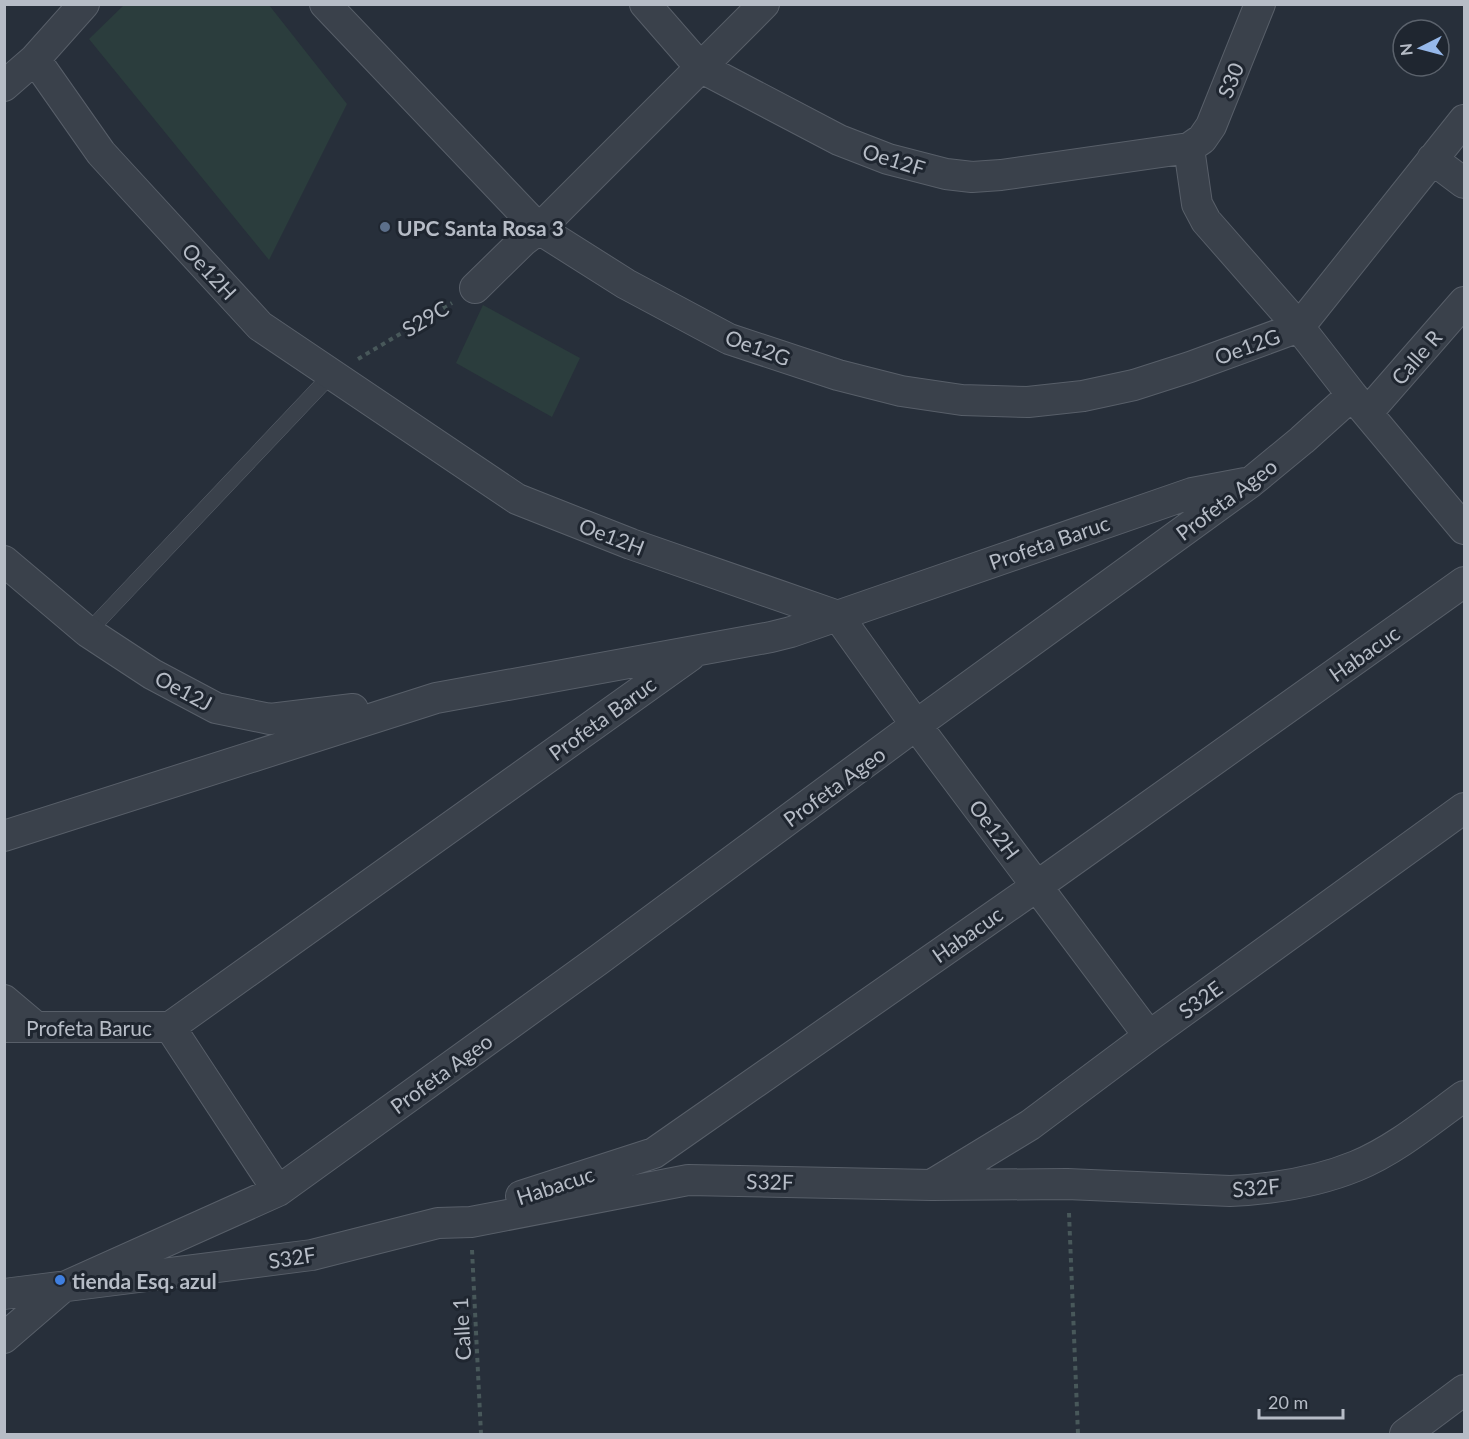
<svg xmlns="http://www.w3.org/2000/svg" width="1469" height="1439" viewBox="0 0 1469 1439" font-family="Lato,sans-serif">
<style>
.green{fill:#2b3d3d}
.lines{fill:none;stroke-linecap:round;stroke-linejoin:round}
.lane-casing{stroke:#585f69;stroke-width:16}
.street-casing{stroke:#585f69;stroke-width:32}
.path{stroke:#48585a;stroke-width:4;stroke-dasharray:4.5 4.5;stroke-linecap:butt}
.lane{stroke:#3a414b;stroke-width:15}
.street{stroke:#3a414b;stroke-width:30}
.service-dot{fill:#5c6f8a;stroke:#1f2630;stroke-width:2}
.shop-dot{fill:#3f7fe0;stroke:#1f2630;stroke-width:2}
.labels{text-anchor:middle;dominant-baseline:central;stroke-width:6;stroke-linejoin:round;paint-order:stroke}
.street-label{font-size:21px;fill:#b6bcc6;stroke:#1f2630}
.poi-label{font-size:21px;font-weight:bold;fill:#b6bcc6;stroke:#1f2630;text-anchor:start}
</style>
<rect width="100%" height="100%" fill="#272f3a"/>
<path class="green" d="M125,4L269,5L347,104L269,260L89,39Z
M483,305L580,358L552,417L456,363Z"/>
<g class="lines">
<g class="lane-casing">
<path id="lane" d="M88,632L331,375"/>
</g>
<g class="street-casing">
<path id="street" d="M325,4L539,229L626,284L729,339L838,375L901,391L962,400L1028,402L1083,396L1134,385L1190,367L1299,327
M645,4L700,67L839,140L888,159L946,174L972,177L1001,175L1189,148L1202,139L1211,126L1260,4
M35,59L101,153L260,326L517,499L631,544L838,616L916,725L1149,1036
M4,86L35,59L84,4
M1189,148L1197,204L1206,221L1299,327L1352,395L1464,529
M1432,159L1464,183
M475,288L523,241L539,229L764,4
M1299,327L1464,120
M1368,412L1464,302
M4,561L88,632L152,674L216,708L270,719L353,709
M4,836L436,698L771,637L791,632L1192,493L1245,483
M4,1000L36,1027
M4,1027H170L690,656
M170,1027L278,1191
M933,1184L1030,1125L1149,1036L1464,808
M521,1196L654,1153L1037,886L1464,582
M4,1294L312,1255L438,1223L471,1222L688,1180L932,1185L1067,1184L1230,1191C1272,1189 1317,1182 1356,1166C1395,1150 1431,1120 1464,1096
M4,1338L62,1288L278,1191L597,961L916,725L1251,482L1302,440L1352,395
M1405,1434L1464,1390"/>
</g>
<path class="path" d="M358,359L452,303
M1069,1213L1078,1434
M472,1250L481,1434"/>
<use href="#lane" class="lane"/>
<use href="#street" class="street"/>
</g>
<circle class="service-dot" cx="385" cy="227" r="6"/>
<circle class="shop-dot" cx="60" cy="1280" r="6"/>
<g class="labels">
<g class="street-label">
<text transform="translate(1230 80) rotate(-68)">S30</text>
<text transform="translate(894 159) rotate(17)">Oe12F</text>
<text transform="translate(210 271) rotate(47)">Oe12H</text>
<text transform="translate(425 318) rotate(-31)">S29C</text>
<text transform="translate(1247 346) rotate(-20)">Oe12G</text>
<text transform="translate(758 347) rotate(20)">Oe12G</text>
<text transform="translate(1416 357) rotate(-49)">Calle R</text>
<text transform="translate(1226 499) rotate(-37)">Profeta Ageo</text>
<text transform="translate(612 536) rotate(21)">Oe12H</text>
<text transform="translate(1049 542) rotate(-19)">Profeta Baruc</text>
<text transform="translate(1364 653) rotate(-35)">Habacuc</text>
<text transform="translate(184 690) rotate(28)">Oe12J</text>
<text transform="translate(602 718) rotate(-36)">Profeta Baruc</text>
<text transform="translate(834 786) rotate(-36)">Profeta Ageo</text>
<text transform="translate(995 829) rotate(53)">Oe12H</text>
<text transform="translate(967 934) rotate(-35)">Habacuc</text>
<text transform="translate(1200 999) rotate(-36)">S32E</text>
<text x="89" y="1027">Profeta Baruc</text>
<text transform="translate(441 1073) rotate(-36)">Profeta Ageo</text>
<text transform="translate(770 1181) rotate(1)">S32F</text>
<text transform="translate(555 1185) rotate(-18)">Habacuc</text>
<text transform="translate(1256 1187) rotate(-5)">S32F</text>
<text transform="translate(292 1257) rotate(-9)">S32F</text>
<text transform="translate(461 1329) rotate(-93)">Calle 1</text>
</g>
<g class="poi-label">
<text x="397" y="227">UPC Santa Rosa 3</text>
<text x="72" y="1280">tienda Esq. azul</text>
</g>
</g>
<rect width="1469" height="1439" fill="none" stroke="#b6bcc6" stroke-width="12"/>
<g transform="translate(1421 48) rotate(264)"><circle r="28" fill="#1f2630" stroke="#5b626c" stroke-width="1.5"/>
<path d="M0-4.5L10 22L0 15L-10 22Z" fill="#96b8ea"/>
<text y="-9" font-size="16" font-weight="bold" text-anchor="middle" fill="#b6bcc6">N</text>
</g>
<path d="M1259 1409v9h84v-9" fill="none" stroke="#b6bcc6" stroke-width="3"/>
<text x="1268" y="1409" font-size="18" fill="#b6bcc6" stroke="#1f2630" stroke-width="4.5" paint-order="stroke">20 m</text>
</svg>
